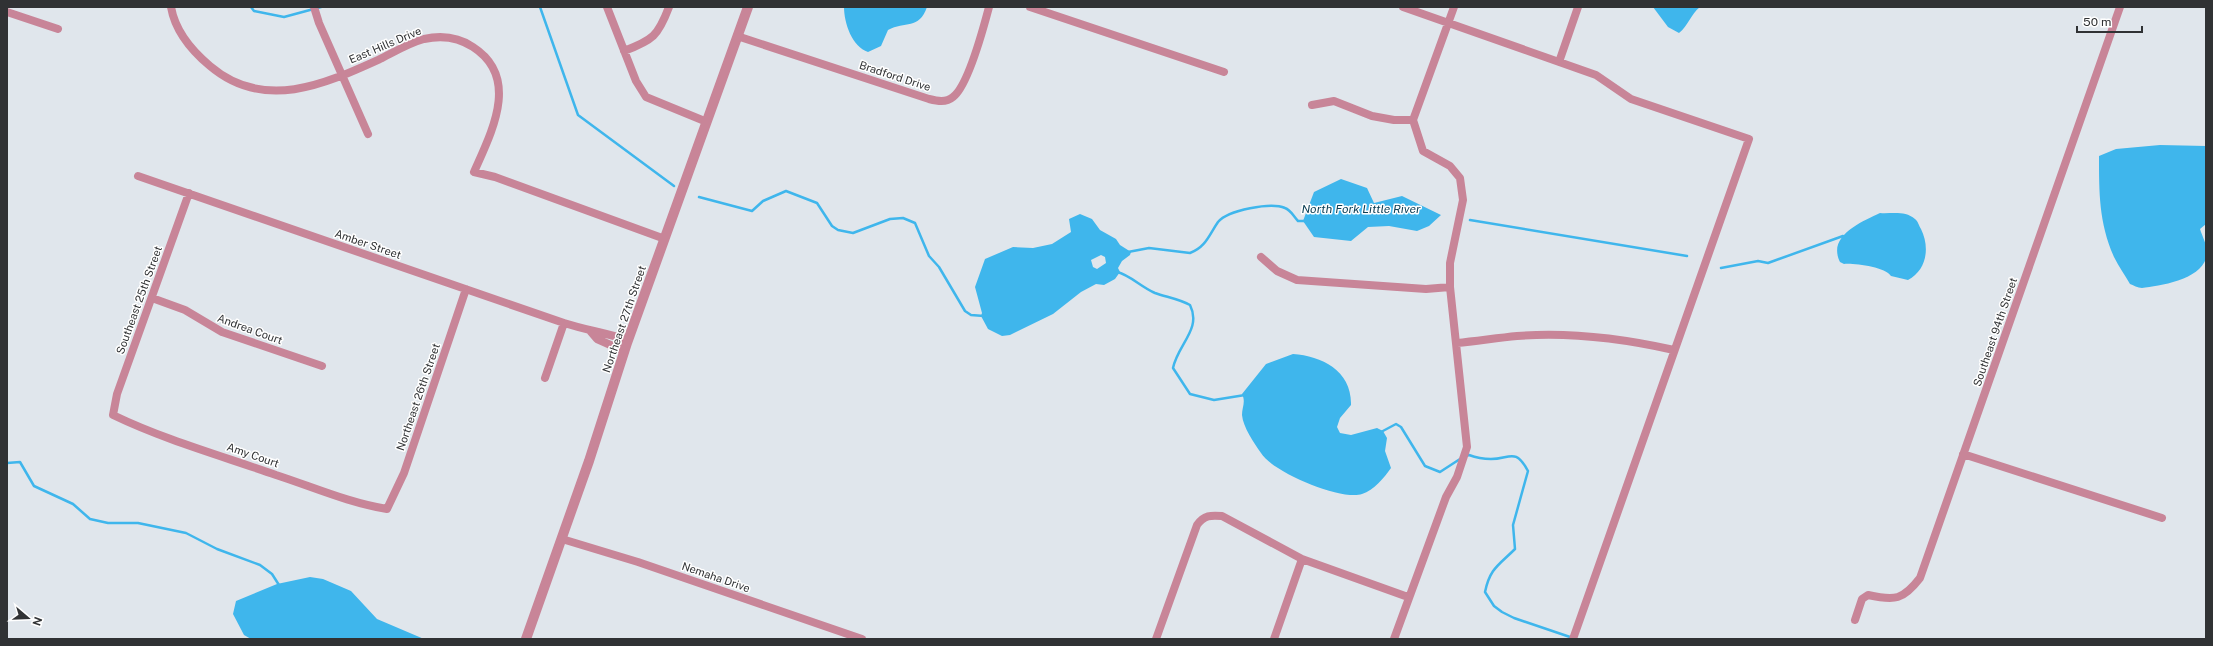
<svg xmlns="http://www.w3.org/2000/svg" width="2213" height="646" viewBox="0 0 2213 646" font-family="'Public Sans',sans-serif">
<style>
.water{fill:#3fb6ec;fill-rule:evenodd}
.lines{fill:none;stroke-linecap:round;stroke-linejoin:round}
.stream{stroke:#3fb6ec;stroke-width:2.5}
.minor{stroke:#c88598;stroke-width:8}
.tertiary{stroke:#c88598;stroke-width:10}
.labels{text-anchor:middle;dominant-baseline:central;stroke-width:3;stroke-linejoin:round;paint-order:stroke}
.street-label{font-size:11px;fill:#303234;stroke:#fff}
.water-label{font-size:12px;font-style:italic;fill:#0e4056;stroke:#fff}
</style>
<rect width="100%" height="100%" fill="#e0e6ec"/>
<path class="water" d="M844,7H927C919,30 905,21 888,30L881,46L868,52C852,47 844,23 844,7Z
M1653,7H1700C1691,14 1688,26 1679,33L1668,27Z
M2160,145L2206,146V224L2200,229C2203,239 2209,247 2206,258C2200,280 2159,286 2142,288C2138,288 2133,285 2130,284C2125,275 2119,267 2114,257C2099,223 2099,193 2099,156L2116,149Z
M1341,179L1367,188L1374,203L1402,196L1441,215L1429,226L1417,231L1389,226L1368,227L1351,241L1314,237L1303,221L1314,192Z
M1880,213C1891,214 1905,210 1915,219C1918,221 1919,226 1921,229C1930,247 1927,270 1908,280L1891,276C1885,267 1854,263 1844,264L1840,262C1827,236 1861,222 1880,213Z
M1080,214L1092,219L1100,230L1116,239L1120,245L1131,252L1130,255L1122,261L1118,268L1120,272L1115,279L1104,285L1096,284L1081,292L1053,314L1010,335L1002,336L988,329L981,316L982,313L975,287L985,259L1013,247L1033,248L1052,244L1071,232L1069,219ZM1101,255L1105,257L1106,263L1097,269L1093,267L1091,260Z
M1293,354C1322,356 1352,371 1351,405L1340,418L1337,427L1340,433L1351,435L1377,428L1383,431L1387,438L1385,451L1391,468C1384,478 1374,490 1362,494C1342,501 1272,472 1261,453C1254,443 1243,427 1242,415C1242,407 1246,402 1242,394L1266,364Z
M310,577L323,579L351,591L377,619L424,639H251L244,635L233,614L236,601L277,584Z"/>
<g class="lines">
<path class="stream" d="M251,7L254,11L284,17L321,7
M540,7L578,115L674,186
M699,197L752,211L763,201L786,191L817,203L832,226L838,230L853,233L890,219L903,218L915,223L929,256L939,267L965,311L971,315L984,316
M1470,220L1687,256
M1128,252L1149,248L1190,253C1206,247 1209,235 1218,222C1228,210 1271,202 1285,208C1291,210 1293,216 1298,221H1305
M1721,268L1758,261L1768,263L1843,236
M1117,272C1130,275 1141,287 1155,293C1166,297 1179,299 1190,305C1202,329 1178,344 1173,368L1190,394L1214,400L1245,395
M1381,432L1396,424L1401,427L1425,466L1440,472L1460,459
M1466,456L1469,455C1477,458 1483,459 1491,459C1510,459 1515,447 1528,471L1513,525L1515,549C1499,565 1490,568 1485,592L1494,606L1502,612L1514,618L1573,638
M7,463L20,462L34,486L73,504L90,519L108,523H138L186,533L217,549L260,565L272,574L279,585"/>
<path class="minor" d="M171,7C175,30 192,51 210,66C264,112 325,84 380,59C394,52 409,43 424,39C442,35 458,37 473,47C521,78 491,133 474,172L495,177L665,239
M314,7L319,23L368,134
M607,7L636,81L646,97L707,122
M1030,7L1224,72
M1403,7L1596,75L1631,99L1749,139L1573,639
M7,12L58,29
M737,36L929,99C937,101 946,103 953,97C968,86 984,26 989,7
M624,51C653,40 658,36 669,7
M1559,62L1578,7
M1312,105L1334,101L1372,116L1394,120H1413L1454,7
M138,176L564,323C586,330 606,333 628,340
M189,193L117,394L113,415C165,440 222,456 276,475C313,487 349,503 387,509L404,473L466,289
M1261,257L1277,271L1297,280L1426,289L1450,287
M152,298L185,310L222,332L322,366
M591,332L597,339L624,351
M1457,343C1477,341 1497,338 1517,336C1567,332 1625,339 1674,350
M545,378L564,323
M1963,454L2162,518
M562,539L638,562L862,639
M1855,620L1862,599L1868,595C1895,601 1903,600 1920,578L2120,7
M1156,639L1197,525C1204,515 1211,515 1222,516L1302,559L1408,597
M1274,639L1302,559
M1394,639L1446,497L1457,477L1467,447L1450,287V263L1463,200L1460,178L1450,166L1423,151L1413,120"/>
<path class="tertiary" d="M526,639L589,461L627,343L748,7"/>
</g>
<g class="labels">
<g class="street-label">
<text transform="translate(385 45) rotate(-23)">East Hills Drive</text>
<text transform="translate(895 76) rotate(18)">Bradford Drive</text>
<text transform="translate(368 244) rotate(19)">Amber Street</text>
<text transform="translate(139 300) rotate(-70)">Southeast 25th Street</text>
<text transform="translate(624 319) rotate(-71)">Northeast 27th Street</text>
<text transform="translate(250 329) rotate(20)">Andrea Court</text>
<text transform="translate(1995 332) rotate(-71)">Southeast 94th Street</text>
<text transform="translate(418 397) rotate(-71)">Northeast 26th Street</text>
<text transform="translate(253 455) rotate(19)">Amy Court</text>
<text transform="translate(716 577) rotate(19)">Nemaha Drive</text>
</g>
<g class="water-label">
<text x="1361" y="209">North Fork Little River</text>
</g>
</g>
<rect width="2213" height="646" fill="none" stroke="#303234" stroke-width="16"/>
<g transform="translate(28 618) rotate(109)" stroke="#ffffff" stroke-width="3" paint-order="stroke">
<path d="M0-3L7 15L0 10L-7 15Z" fill="#303234"/>
<text y="-6" font-size="11" font-weight="bold" text-anchor="middle" fill="#303234">N</text>
</g>
<path d="M2077 26v6h65v-6" fill="none" stroke="#303234" stroke-width="2"/>
<text x="2083" y="26" font-size="12" fill="#303234" stroke="#ffffff" stroke-width="3" paint-order="stroke">50 m</text>
</svg>
